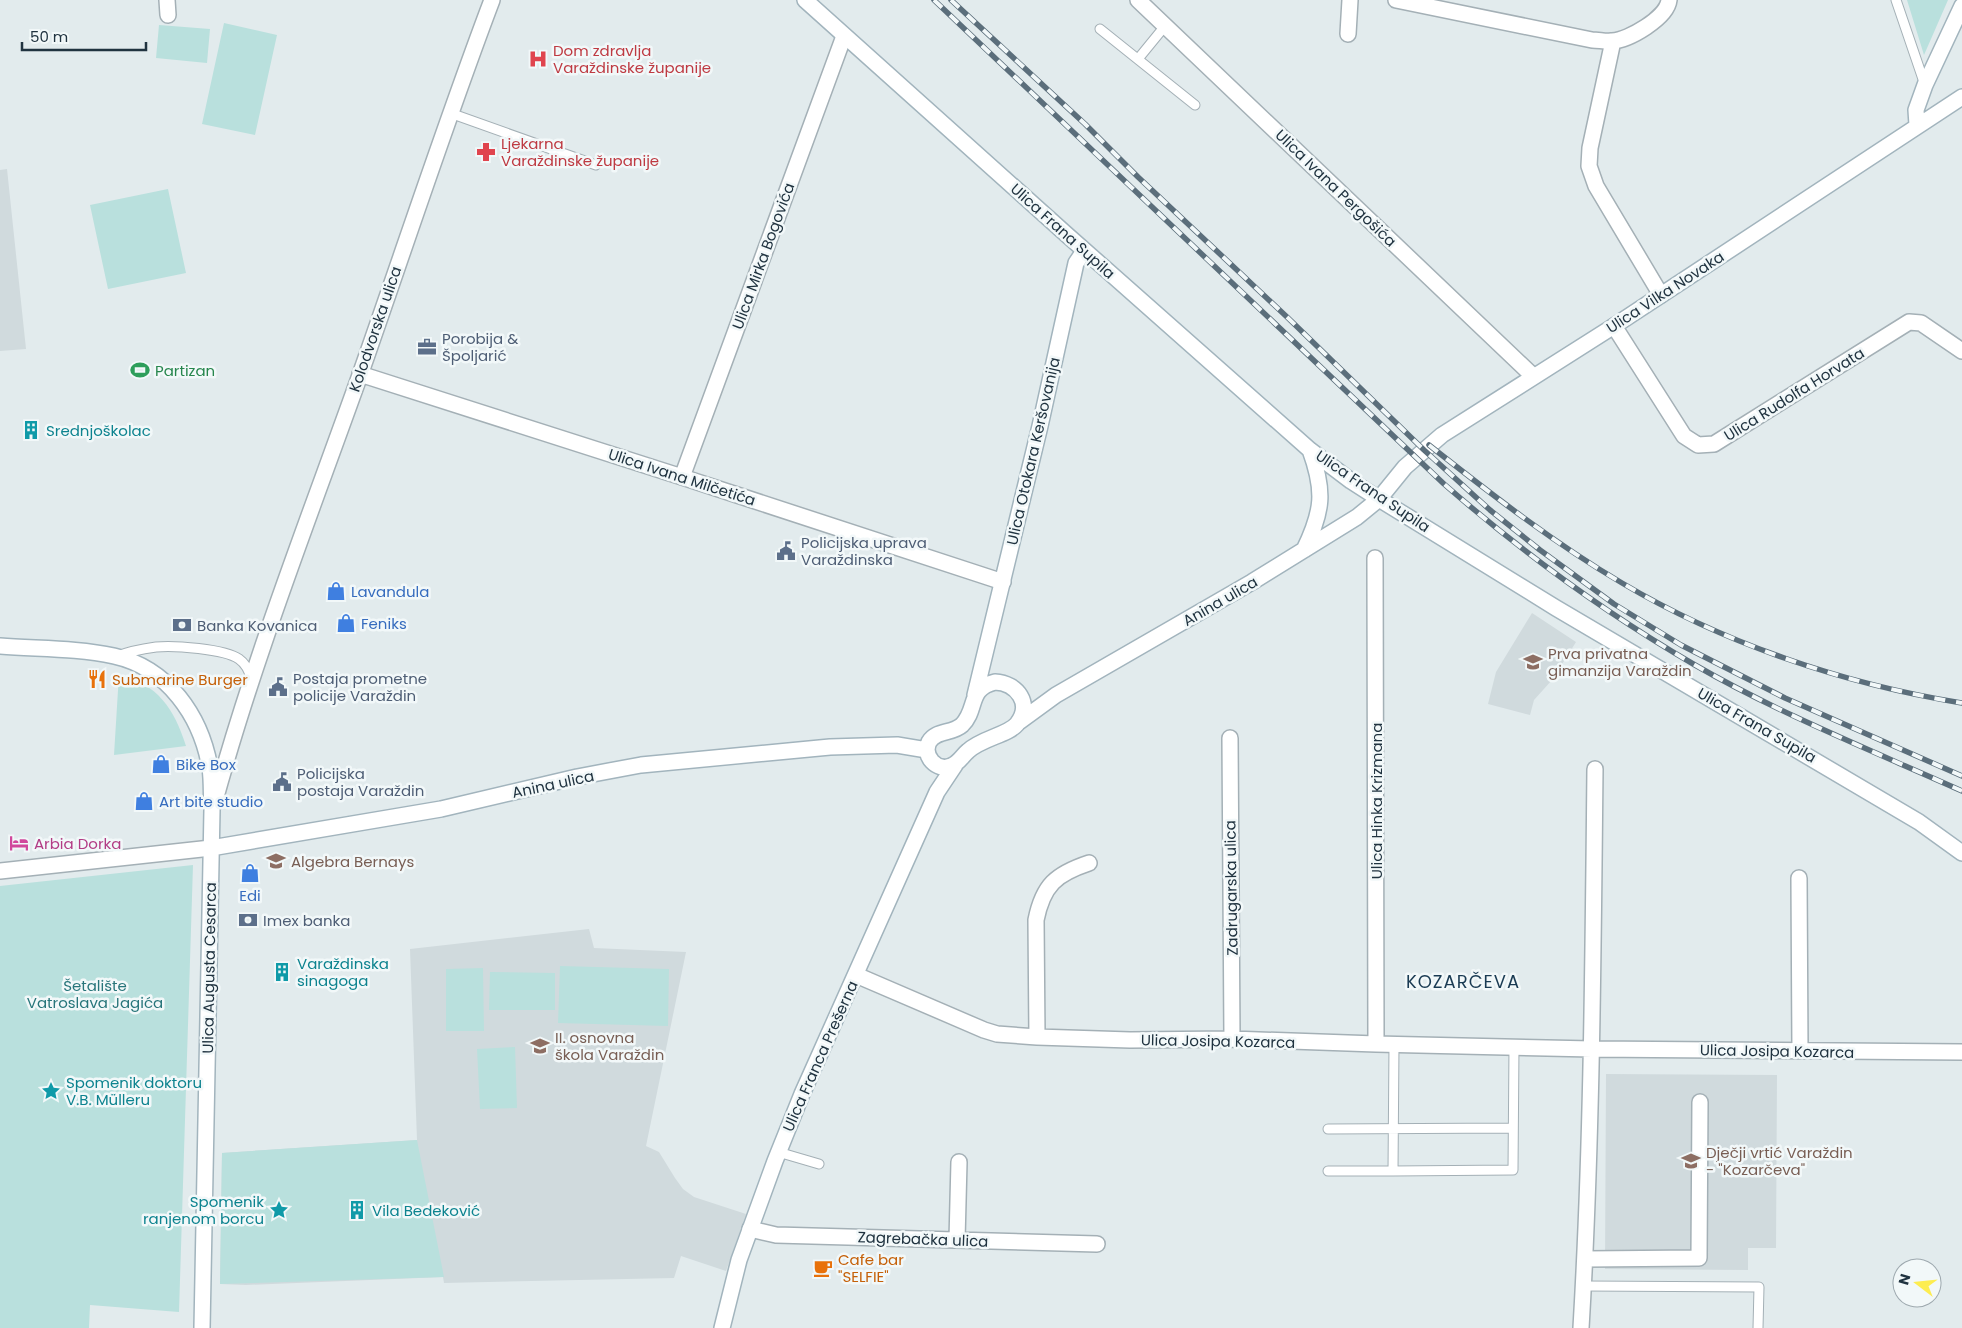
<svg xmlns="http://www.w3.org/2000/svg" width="1962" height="1328" viewBox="0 0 1962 1328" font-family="Poppins,sans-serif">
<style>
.built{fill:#d0dadd}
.green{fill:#b9e0dd}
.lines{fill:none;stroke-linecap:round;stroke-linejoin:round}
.lane-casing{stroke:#a4b0b6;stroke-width:11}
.street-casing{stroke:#a4b0b6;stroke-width:18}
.secondary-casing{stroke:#a2b4bd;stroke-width:18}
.lane{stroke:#fff;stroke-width:9}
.street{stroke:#fff;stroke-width:15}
.secondary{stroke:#fff;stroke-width:15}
.rail-casing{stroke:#5b6e7b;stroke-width:5.5}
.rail{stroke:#f2f8f9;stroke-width:4;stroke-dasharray:11;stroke-linecap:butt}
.labels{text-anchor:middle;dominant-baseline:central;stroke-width:5;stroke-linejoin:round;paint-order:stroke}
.health-label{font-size:15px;fill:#be3a42;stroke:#f2f8f9;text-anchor:start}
.street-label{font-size:15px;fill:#203340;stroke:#f2f8f9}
.service-label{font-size:15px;fill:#4e5e75;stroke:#f2f8f9;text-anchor:start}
.leisure-label{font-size:15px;fill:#27864d;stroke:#f2f8f9;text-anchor:start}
.culture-label{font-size:15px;fill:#0d838f;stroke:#f2f8f9;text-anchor:start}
.shop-label{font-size:15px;fill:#366cbe;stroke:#f2f8f9;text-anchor:start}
.education-label{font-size:15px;fill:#785e54;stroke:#f2f8f9;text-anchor:start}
.food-label{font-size:15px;fill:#c56008;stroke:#f2f8f9;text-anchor:start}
.hotel-label{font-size:15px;fill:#b23c85;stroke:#f2f8f9;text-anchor:start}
.park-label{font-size:15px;fill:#27757a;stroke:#f2f8f9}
.quarter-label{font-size:18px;letter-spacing:1px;fill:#1a3b53;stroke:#f2f8f9}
</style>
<rect width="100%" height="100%" fill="#e2ebed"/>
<path class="built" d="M7,169L26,349L0,351V170Z
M1532,613L1576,642L1552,680L1534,700L1530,715L1488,704L1496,672Z
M589,929L594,948L686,952L646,1146L659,1152L675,1178L683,1189L694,1197L746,1214L726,1271L681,1256L674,1278L444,1283L443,1277L246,1285L220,1284L222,1153L417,1140L410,949Z
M1606,1074L1777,1075L1776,1248H1748V1270L1605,1269Z"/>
<path class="green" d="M1907,0H1948L1924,55Z
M224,23L277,35L255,135L202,124Z
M159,25L210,29L207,63L156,58Z
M168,189L186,273L108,289L90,205Z
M119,674C158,685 174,708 186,746L114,755Z
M193,865L179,1312L90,1305L89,1328H0V886Z
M560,966L669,969L668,1026L558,1023Z
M483,968L484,1031H446V969Z
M490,972L555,973V1010H489Z
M515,1047L517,1108L480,1109L477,1049Z
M417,1140L444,1277L220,1284L222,1153Z"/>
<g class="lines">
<g class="lane-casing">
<path id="lane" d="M1896,0L1925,85
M1100,29L1195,105
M1138,59L1165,26
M450,113L596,165
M118,656C130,651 142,649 156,647C173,645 225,649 239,659C246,664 249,670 251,678
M1394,1045L1393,1171L1513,1170L1514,1047
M1328,1129L1513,1128
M778,1152L819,1164
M1328,1171H1393
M1584,1286L1759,1287L1758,1328"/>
</g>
<g class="street-casing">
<path id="street" d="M167,0L168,15
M1138,0L1533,376
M1396,0L1592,40C1599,40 1606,42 1612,41C1629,40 1667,18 1669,0
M1348,34L1350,0
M1613,41L1590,148L1589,166L1596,186L1661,295
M1614,326L1684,436L1698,445L1714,444L1909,322L1921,323L1962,351
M360,374L682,477L1003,582
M682,477L844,36
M1375,558L1376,1044
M1230,738L1232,1039
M214,804C254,658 309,518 360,375C404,250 445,124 492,0
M0,871L211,848
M1799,878L1800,1051
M856,975L984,1030L997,1034L1037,1037L1130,1040L1232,1039L1376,1044L1592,1049L1962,1052
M1037,1037L1036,920C1043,885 1056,874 1089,863
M750,1229L776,1235L1097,1244
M957,1240L959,1162
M1586,1259L1699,1258L1700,1102
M1581,1328C1592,1142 1593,956 1595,769"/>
</g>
<g class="secondary-casing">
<path id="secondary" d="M805,0L1066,234L1310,450L1351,481L1379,499L1556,608L1919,822L1962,853
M1917,125L1916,110L1925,85L1962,6
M1304,550C1323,511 1325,491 1310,450
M0,646C38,649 77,648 114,656C168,668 201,716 210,768C212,781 211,796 212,810L202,1328
M995,682C1017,683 1033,704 1017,724C1008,735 982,738 968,751C962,756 959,763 951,766C937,772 922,756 929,742C936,730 952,734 962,725C978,709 967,689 995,682Z
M975,695L1040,426L1076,263L1084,251
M1019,722L1056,695L1252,582L1357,517L1379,499L1405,467L1442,435L1614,326L1962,97
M211,848L441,809L577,777L641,765L830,747L897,745L927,750
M722,1328L739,1260L775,1161L802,1094L937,792L955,765"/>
</g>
<use href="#lane" class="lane"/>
<use href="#street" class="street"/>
<use href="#secondary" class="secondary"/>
<g class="rail-casing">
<path id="rail" d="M934,0L1444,484C1522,552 1605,613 1695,665C1780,714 1873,751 1962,791
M951,0L1085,124L1138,177L1287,317L1424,450L1490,510L1540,550L1614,604L1681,645L1785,698L1962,776
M1429,445C1491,494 1554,543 1622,583C1725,644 1844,684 1962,703"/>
</g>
<use href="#rail" class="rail"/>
</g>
<defs>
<g id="hospital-bare" transform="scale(1.5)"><path d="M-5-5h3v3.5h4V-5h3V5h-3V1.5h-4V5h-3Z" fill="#e0444e" stroke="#f2f8f9" stroke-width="2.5" paint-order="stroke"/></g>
<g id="pharmacy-bare" transform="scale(1.5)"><path d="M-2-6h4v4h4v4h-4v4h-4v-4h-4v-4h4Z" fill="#e0444e" stroke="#f2f8f9" stroke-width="2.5" paint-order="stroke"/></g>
<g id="office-bare" transform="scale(1.5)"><path d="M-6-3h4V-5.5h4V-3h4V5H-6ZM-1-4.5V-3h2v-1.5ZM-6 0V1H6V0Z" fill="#5c6f8a" stroke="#f2f8f9" stroke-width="2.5" paint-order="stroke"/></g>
<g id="stadium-bare" transform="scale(1.5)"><path d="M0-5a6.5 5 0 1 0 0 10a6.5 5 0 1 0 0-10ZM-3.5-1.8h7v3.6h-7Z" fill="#2e9e5b" stroke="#f2f8f9" stroke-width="2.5" paint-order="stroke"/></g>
<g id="building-bare" transform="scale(1.5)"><path d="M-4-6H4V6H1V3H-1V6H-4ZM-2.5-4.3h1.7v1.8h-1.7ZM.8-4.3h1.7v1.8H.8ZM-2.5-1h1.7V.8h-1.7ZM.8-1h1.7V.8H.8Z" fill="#0f9aa8" stroke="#f2f8f9" stroke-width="2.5" paint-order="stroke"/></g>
<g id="civic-bare" transform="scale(1.5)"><path d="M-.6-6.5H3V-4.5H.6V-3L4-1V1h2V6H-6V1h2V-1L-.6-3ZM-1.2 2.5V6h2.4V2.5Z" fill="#5c6f8a" stroke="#f2f8f9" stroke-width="2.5" paint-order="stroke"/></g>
<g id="shop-bare" transform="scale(1.5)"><path d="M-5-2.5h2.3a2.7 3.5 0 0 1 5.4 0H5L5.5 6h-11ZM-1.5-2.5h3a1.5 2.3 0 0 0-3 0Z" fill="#3f7fe0" stroke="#f2f8f9" stroke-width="2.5" paint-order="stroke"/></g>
<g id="bank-bare" transform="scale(1.5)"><path d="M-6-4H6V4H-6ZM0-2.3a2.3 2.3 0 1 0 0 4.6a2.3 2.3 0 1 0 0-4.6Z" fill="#5c6f8a" stroke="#f2f8f9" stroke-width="2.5" paint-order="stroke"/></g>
<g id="school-bare" transform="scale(1.5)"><path d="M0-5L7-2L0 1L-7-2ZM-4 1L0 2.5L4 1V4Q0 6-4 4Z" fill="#8d6e63" stroke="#f2f8f9" stroke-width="2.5" paint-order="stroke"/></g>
<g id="restaurant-bare" transform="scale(1.5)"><path d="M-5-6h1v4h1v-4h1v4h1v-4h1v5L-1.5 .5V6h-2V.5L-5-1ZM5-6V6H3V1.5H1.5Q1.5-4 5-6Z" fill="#e8710a" stroke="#f2f8f9" stroke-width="2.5" paint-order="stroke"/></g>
<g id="hotel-bare" transform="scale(1.5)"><path d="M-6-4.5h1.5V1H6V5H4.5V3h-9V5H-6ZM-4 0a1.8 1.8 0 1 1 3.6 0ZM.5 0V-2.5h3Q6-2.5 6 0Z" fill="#d1479c" stroke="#f2f8f9" stroke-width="2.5" paint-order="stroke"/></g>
<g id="university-bare" transform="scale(1.5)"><path d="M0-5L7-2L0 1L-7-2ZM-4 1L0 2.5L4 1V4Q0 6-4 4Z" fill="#8d6e63" stroke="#f2f8f9" stroke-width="2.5" paint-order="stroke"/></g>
<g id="sight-bare" transform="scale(1.5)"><path d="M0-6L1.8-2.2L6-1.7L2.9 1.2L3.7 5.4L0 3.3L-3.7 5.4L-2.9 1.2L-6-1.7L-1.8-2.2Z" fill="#0f9aa8" stroke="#f2f8f9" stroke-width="2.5" paint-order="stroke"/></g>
<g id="cafe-bare" transform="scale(1.5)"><path d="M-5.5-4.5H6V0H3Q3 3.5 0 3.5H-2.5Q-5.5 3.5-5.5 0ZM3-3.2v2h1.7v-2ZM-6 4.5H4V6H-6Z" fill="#e8710a" stroke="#f2f8f9" stroke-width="2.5" paint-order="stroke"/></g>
</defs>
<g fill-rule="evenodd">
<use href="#hospital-bare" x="538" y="59"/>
<use href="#pharmacy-bare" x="486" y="152"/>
<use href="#office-bare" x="427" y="347"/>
<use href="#stadium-bare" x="140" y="370"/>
<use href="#building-bare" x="31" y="430"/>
<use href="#civic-bare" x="786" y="551"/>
<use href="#shop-bare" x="336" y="591"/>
<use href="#shop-bare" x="346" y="623"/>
<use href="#bank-bare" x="182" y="625"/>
<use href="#school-bare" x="1533" y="662"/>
<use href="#restaurant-bare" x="97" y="679"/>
<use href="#civic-bare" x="278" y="687"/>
<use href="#shop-bare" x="161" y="764"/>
<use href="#civic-bare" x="282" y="782"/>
<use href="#shop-bare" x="144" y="801"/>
<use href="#hotel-bare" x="19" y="843"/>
<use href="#university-bare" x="276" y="861"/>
<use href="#shop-bare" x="250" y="873"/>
<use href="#bank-bare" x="248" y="920"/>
<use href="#building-bare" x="282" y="972"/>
<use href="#school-bare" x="540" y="1046"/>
<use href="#sight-bare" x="51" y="1091"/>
<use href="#school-bare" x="1691" y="1161"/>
<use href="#sight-bare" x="279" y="1210"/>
<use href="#building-bare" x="357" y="1210"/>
<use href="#cafe-bare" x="823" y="1268"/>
</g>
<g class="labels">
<g class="health-label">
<text x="553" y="50">Dom zdravlja<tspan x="553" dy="17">Varaždinske županije</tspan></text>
<text x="501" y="143">Ljekarna<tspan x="501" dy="17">Varaždinske županije</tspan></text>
</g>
<g class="street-label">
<text transform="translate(1336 188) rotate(44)">Ulica Ivana Pergošića</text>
<text transform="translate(1063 231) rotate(42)">Ulica Frana Supila</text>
<text transform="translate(763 256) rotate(-70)">Ulica Mirka Bogovića</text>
<text transform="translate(1665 292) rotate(-33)">Ulica Vilka Novaka</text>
<text transform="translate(375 329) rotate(-71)">Kolodvorska ulica</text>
<text transform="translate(1794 394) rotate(-32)">Ulica Rudolfa Horvata</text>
<text transform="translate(1033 451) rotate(-77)">Ulica Otokara Keršovanija</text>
<text transform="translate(682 477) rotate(18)">Ulica Ivana Milčetića</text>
<text transform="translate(1373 491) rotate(34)">Ulica Frana Supila</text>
<text transform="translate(1220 601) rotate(-30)">Anina ulica</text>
<text transform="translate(1757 725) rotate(30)">Ulica Frana Supila</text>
<text transform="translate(553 784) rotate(-12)">Anina ulica</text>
<text transform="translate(1376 801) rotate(-90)">Ulica Hinka Krizmana</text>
<text transform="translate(1231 888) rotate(-91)">Zadrugarska ulica</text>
<text transform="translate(209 968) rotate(-89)">Ulica Augusta Cesarca</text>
<text transform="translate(1218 1041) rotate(1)">Ulica Josipa Kozarca</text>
<text transform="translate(1777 1051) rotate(1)">Ulica Josipa Kozarca</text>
<text transform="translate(820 1056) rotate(-66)">Ulica Franca Prešerna</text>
<text transform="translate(923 1239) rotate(2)">Zagrebačka ulica</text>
</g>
<g class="service-label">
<text x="442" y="338">Porobija &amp;<tspan x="442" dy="17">Špoljarić</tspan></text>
<text x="801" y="542">Policijska uprava<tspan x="801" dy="17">Varaždinska</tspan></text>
<text x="197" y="625">Banka Kovanica</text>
<text x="293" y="678">Postaja prometne<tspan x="293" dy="17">policije Varaždin</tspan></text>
<text x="297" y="773">Policijska<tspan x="297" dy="17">postaja Varaždin</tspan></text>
<text x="263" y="920">Imex banka</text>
</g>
<g class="leisure-label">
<text x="155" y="370">Partizan</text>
</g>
<g class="culture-label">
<text x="46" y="430">Srednjoškolac</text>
<text x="297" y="963">Varaždinska<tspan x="297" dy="17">sinagoga</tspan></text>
<text x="66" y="1082">Spomenik doktoru<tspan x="66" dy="17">V.B. Mülleru</tspan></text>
<text x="264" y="1201" text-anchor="end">Spomenik<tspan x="264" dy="17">ranjenom borcu</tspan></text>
<text x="372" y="1210">Vila Bedeković</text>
</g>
<g class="shop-label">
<text x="351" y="591">Lavandula</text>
<text x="361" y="623">Feniks</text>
<text x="176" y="764">Bike Box</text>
<text x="159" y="801">Art bite studio</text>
<text x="250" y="895" text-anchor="middle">Edi</text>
</g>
<g class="education-label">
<text x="1548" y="653">Prva privatna<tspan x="1548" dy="17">gimanzija Varaždin</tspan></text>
<text x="291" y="861">Algebra Bernays</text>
<text x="555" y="1037">II. osnovna<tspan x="555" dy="17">škola Varaždin</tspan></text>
<text x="1706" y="1152">Dječji vrtić Varaždin<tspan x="1706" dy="17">- "Kozarčeva"</tspan></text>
</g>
<g class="food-label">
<text x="112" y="679">Submarine Burger</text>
<text x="838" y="1259">Cafe bar<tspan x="838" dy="17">"SELFIE"</tspan></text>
</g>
<g class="hotel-label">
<text x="34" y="843">Arbia Dorka</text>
</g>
<g class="park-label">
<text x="95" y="985">Šetalište<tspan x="95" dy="17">Vatroslava Jagića</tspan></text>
</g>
<g class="quarter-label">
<text x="1463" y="981">KOZARČEVA</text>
</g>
</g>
<g transform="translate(1917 1283) rotate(286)"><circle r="24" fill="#f2f8f9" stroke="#9ea9af"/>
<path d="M0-4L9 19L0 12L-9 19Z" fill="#fded50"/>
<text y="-8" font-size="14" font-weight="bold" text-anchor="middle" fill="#203340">N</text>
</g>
<path d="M22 42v8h124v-8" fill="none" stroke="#203340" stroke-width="2.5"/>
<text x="30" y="42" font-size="15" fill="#203340" stroke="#f2f8f9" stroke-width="4" paint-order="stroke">50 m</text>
</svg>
